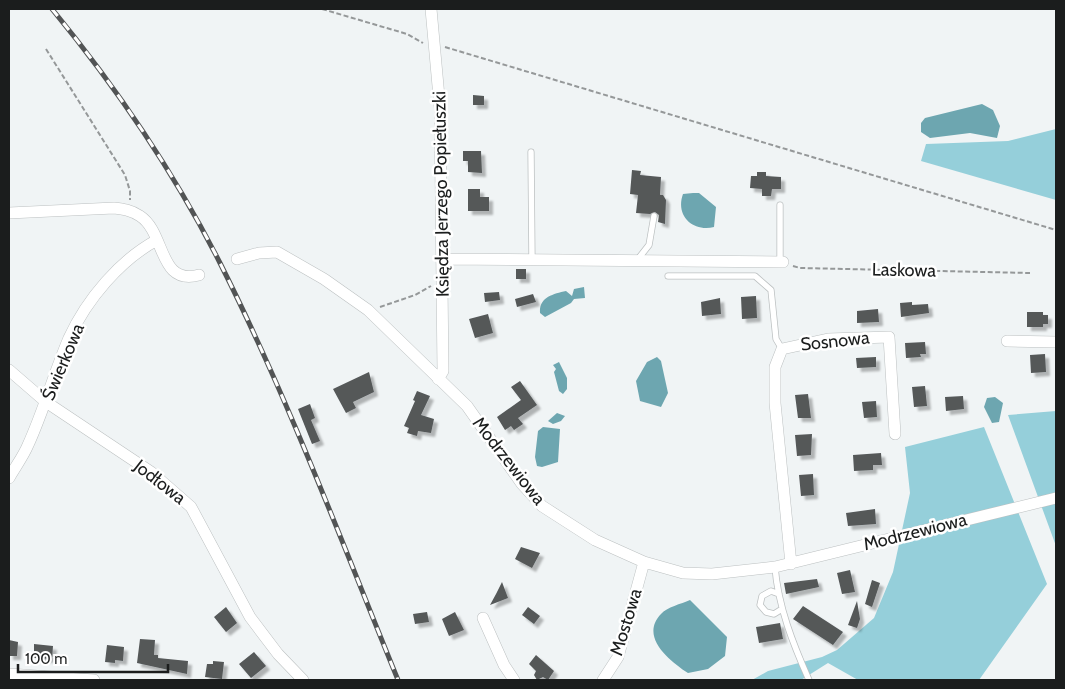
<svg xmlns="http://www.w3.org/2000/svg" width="1065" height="689" viewBox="0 0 1065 689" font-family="Cabin,sans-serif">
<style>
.forest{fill:#95cfda}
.water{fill:#6da6b0}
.building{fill:#545859;filter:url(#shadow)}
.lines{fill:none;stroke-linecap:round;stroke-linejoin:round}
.service-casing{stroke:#bcc0c1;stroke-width:7}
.minor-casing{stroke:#bcc0c1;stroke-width:12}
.path{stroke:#959899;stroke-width:2;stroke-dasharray:5 2.5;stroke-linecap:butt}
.service{stroke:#fff;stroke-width:5.5}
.minor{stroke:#fff;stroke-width:11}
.rail-casing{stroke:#525455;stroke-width:5}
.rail{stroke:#fff;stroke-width:3;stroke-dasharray:9;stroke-linecap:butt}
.labels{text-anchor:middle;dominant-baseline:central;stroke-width:5;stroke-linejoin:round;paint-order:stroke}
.street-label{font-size:18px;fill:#1b1d1d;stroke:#fff}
</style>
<defs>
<filter id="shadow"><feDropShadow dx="4" dy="4" stdDeviation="1" flood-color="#0004"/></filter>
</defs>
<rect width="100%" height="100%" fill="#f0f4f5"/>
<path class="forest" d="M1056,129V200L921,161L926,144L1008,141Z
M1056,411V546L1008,415Z
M984,427L1047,584L979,680H858L828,663L801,680H752L768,671L822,657L837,650L874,618L893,572L910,493L905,447Z"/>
<path class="water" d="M982,104L993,110L1000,126L997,138L970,133L930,138L921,132V123L925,118Z
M693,193H699L716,207L714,227C693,232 675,216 683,194Z
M584,287L585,298L574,299L571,303L545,317L540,313C539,297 553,294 566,291L572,296L574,289Z
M657,357L661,361L668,393L661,407L640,401L636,381L647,362Z
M559,362L567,378V389L563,394L559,391L554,372L556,369L553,365Z
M995,397L1003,403L999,422L992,423L984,407L987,398Z
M557,413L565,416L561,421L553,424L548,421Z
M543,427L560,429L558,462L542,467L537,466L535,457L538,431Z
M690,600L727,637L725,656L708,669L688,673C670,661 639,637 661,614C667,607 681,604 690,600Z"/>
<path class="building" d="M473,95L484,96V105H473Z
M463,151H481L482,173L468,172V161H463Z
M632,170L641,171L640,175L661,177L660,195H663L666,200L665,224L658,222L659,215L655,212L650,214L636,213L638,195L630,194Z
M757,172H766V176L781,177V189H772L771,196H762V189L750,188L751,176H757Z
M468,189H480V197H489V211H468Z
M516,269H526V279H516Z
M499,292L500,300L485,302L484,293Z
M533,294L536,302L517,307L515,299Z
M756,296L757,318L742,319L741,297Z
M720,298L721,314L702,316L701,302Z
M912,302V305L928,304L929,313L901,317L900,303Z
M878,309L879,322L857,323V311Z
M1027,312H1043V315H1048V324H1043V327H1027Z
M488,314L493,333L475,338L469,319Z
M925,342L926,354H920L921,357L906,358L905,343Z
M1045,354L1046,372L1031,373L1030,355Z
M876,357V367L857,368L856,358Z
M369,372L374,392L353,402L356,408L346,413L333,389Z
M520,381L537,405L518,418L523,424L514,430L511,426L505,430L497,417L521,400L511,387Z
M925,386L927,406L914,407L912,387Z
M417,391L430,396L421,415L434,419L431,433L418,431L417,436L407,433L409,428L404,426L415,401L413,400Z
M808,394L811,418H798L795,395Z
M963,396L964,409L946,411L945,397Z
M876,401L877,417L864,418L862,402Z
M310,404L315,418L311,420L320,441L312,444L298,409Z
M812,434L811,455L797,456L795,435Z
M881,453L882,465H873V470L854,471L853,455Z
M813,474L814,495L801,496L799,475Z
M875,509L876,524L848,526L846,513Z
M521,547L540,553L532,568L515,559Z
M850,570L855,592L842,594L837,573Z
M817,579L819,587L786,594L784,583Z
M872,580L880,583L872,607L865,604Z
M502,582L508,598L490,605L496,594Z
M857,601L860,619L857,628L848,625Z
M803,606L843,632L833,645L793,619Z
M226,607L237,623L226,632L214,617Z
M528,607L540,616L534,624L522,615Z
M427,612L429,622L415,624L413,614Z
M455,612L464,630L449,636L442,619Z
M780,623L783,639L759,643L756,627Z
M140,639L155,640L154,655H158V658L188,661L187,674L137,663Z
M9,640L18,642L17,656H9Z
M34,644L53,646L52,659L34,658Z
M107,645L124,647L123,661L115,660V663L105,662Z
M254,652L266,666L251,678L239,664Z
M536,655L554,671L548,680L543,677L537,680L534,675L536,671L529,664Z
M213,661L224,662L222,679L205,677L207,664H213Z"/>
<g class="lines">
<g class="service-casing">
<path id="service" d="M531,152L532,260
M638,259L649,245L654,216
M780,262V205
M668,276H755L771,290L776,339L782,349
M775,567C778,606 793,644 809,680
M779,594L771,591L762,596L760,605L766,612L774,614L782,609"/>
</g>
<g class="minor-casing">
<path id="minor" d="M431,9L440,108L443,371L438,379
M9,213L114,208C123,209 131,210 140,216C166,233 158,286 199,275
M237,259L259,253L277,252L324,279L368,310L467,406L522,484L542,506L595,540L644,562L683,573L712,574L775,567L1056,498
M443,259L783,262
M1007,341L1056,342
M9,370L46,402L151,472L191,507L250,617L278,654L303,680
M9,478C15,467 23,457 28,445C44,410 54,373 69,338C87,299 120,260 157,240
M791,564L775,403V367L782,349L828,339L889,337L895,434
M483,618L504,665L514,680
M9,674L94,680
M603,680L618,657L644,562"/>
</g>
<path class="path" d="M322,9L407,34L423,43
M445,47L1056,230
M46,49L125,175L130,191V200
M793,266L800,268L1030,273
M380,307L415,295L431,286"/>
<use href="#service" class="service"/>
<use href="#minor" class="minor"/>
<g class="rail-casing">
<path id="rail" d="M52,9C116,87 174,172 220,263C288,398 341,540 398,680"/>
</g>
<use href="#rail" class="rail"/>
</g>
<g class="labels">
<g class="street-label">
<text transform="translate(441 194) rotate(-91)">Księdza Jerzego Popiełuszki</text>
<text transform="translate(904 270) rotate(1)">Laskowa</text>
<text transform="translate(835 341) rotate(-6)">Sosnowa</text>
<text transform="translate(63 362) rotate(-67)">Świerkowa</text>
<text transform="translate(509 461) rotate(52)">Modrzewiowa</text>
<text transform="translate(160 482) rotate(38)">Jodłowa</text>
<text transform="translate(915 532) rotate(-14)">Modrzewiowa</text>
<text transform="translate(626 622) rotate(-73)">Mostowa</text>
</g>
</g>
<rect width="1065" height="689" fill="none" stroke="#1b1d1d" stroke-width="20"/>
<path d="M18 664v8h150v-8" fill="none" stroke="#1b1d1d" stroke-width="2.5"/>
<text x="25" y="664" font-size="15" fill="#1b1d1d" stroke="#ffffff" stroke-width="4" paint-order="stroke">100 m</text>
</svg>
